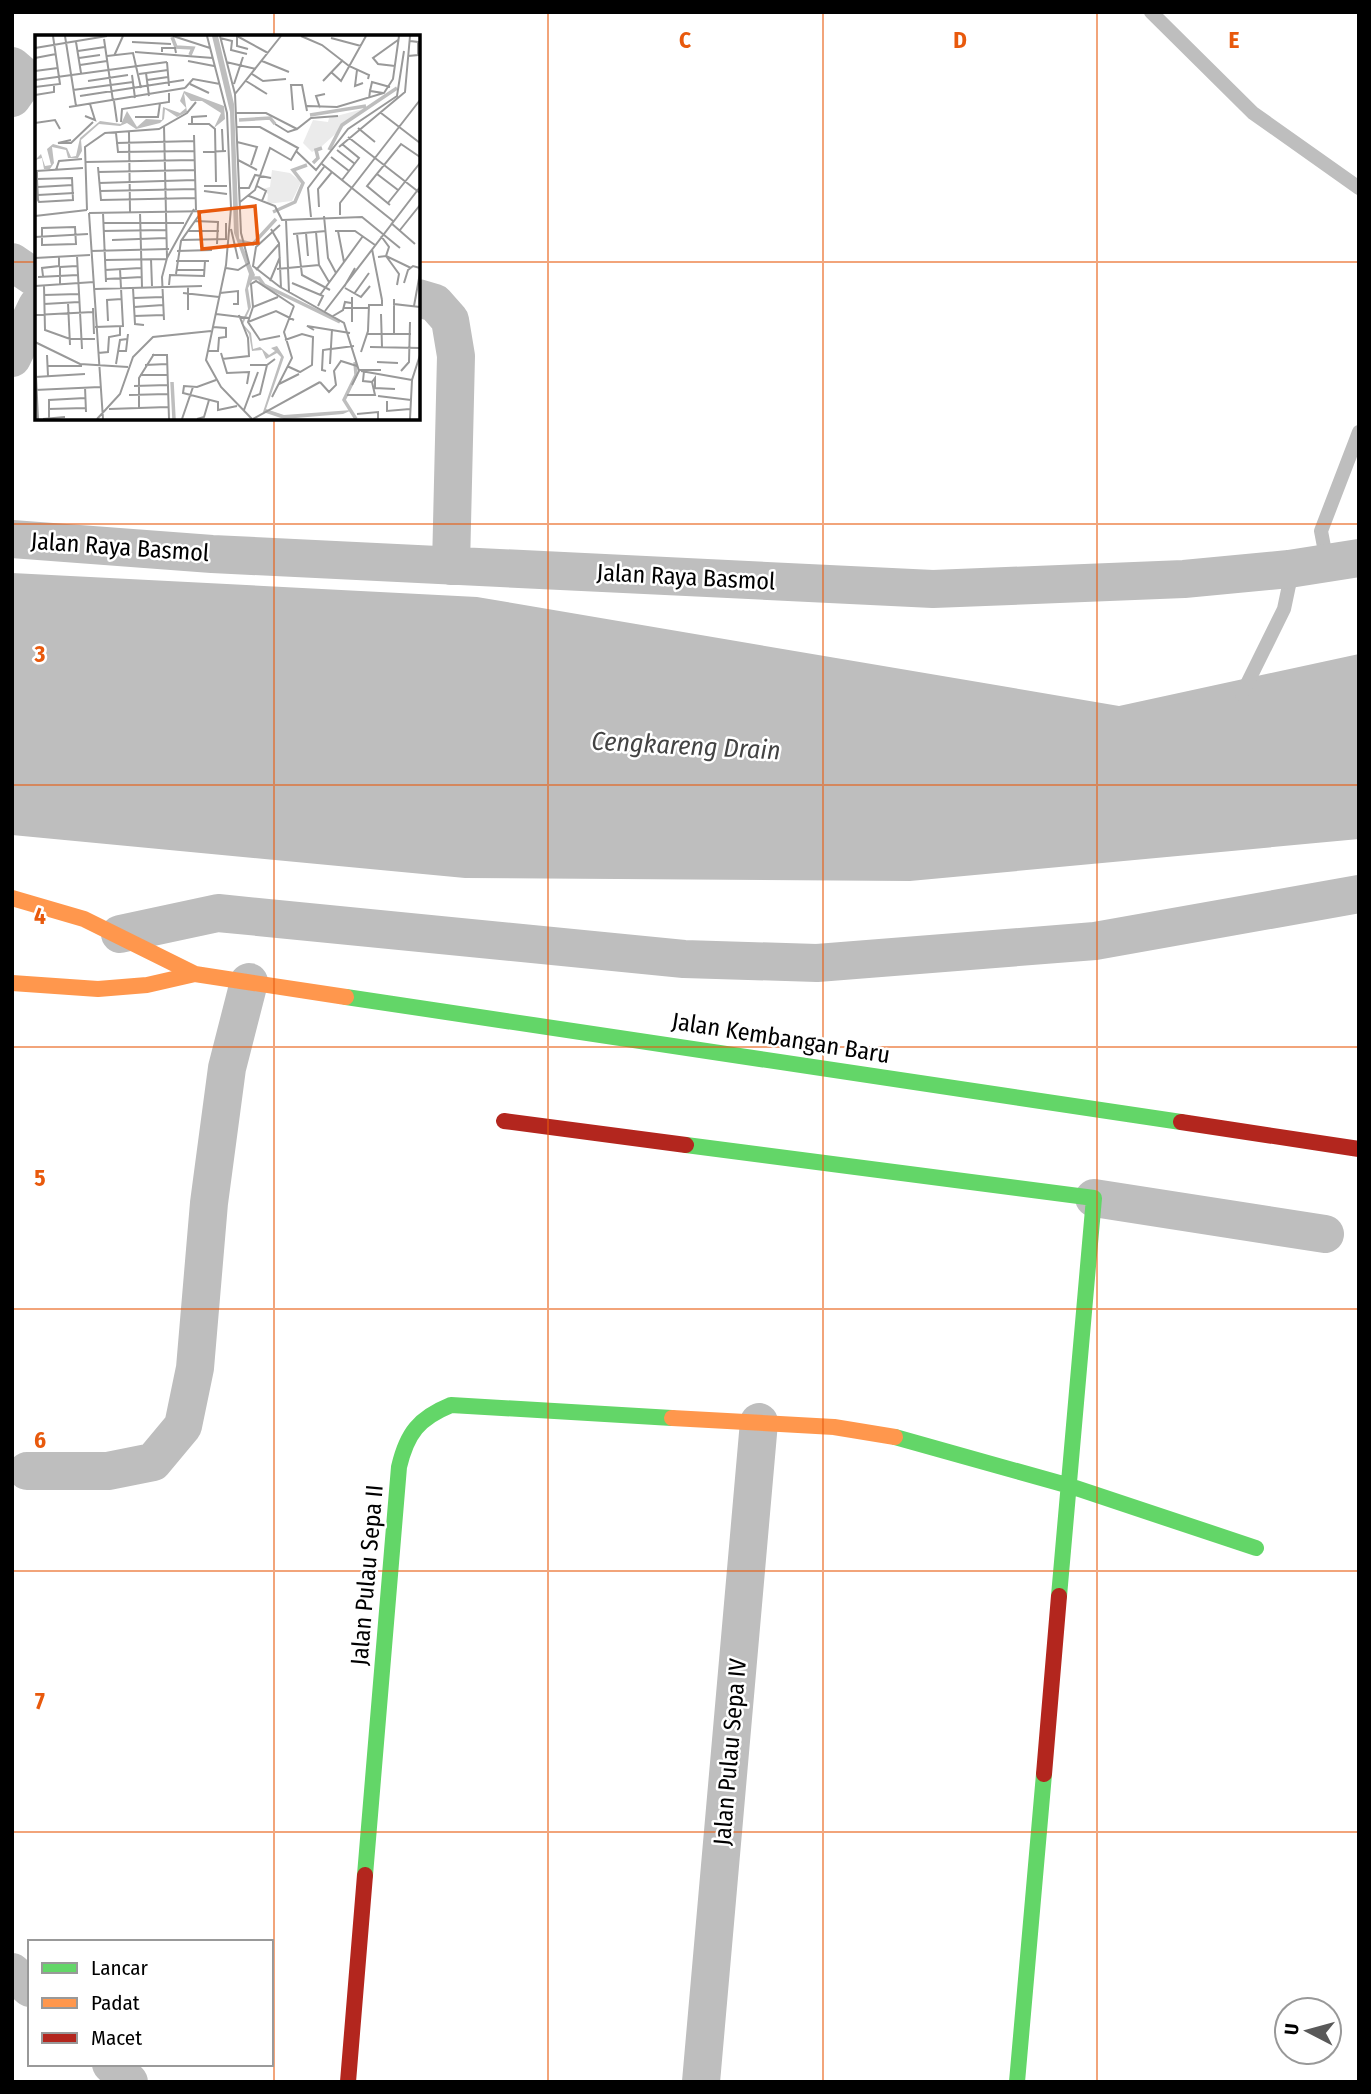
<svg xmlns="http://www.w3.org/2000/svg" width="1371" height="2094" viewBox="0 0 1371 2094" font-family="'Fira Sans Condensed',sans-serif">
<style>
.water{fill:#bebebe}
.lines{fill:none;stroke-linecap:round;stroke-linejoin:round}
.stream{stroke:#bebebe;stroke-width:14}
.street{stroke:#bebebe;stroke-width:38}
.fast{stroke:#63d668;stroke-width:16}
.slow{stroke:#ff974d;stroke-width:16}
.jam{stroke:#b3261e;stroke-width:16}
.grid{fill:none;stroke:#e8590c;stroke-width:2;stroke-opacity:0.55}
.labels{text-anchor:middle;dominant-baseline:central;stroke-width:5;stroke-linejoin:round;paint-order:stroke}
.street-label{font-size:24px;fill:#000;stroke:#fff}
.water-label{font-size:26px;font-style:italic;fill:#434343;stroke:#fff}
.inset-river{fill:none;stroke:#bebebe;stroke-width:3.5}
.inset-road{fill:none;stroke:#999;stroke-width:2}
.view{fill:#e8590c;fill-opacity:0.15;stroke:#e8590c;stroke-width:3.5}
.inset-edge{fill:none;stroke:#000;stroke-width:3.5}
.grid-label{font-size:23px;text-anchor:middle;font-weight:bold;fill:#e8590c;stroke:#fff;stroke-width:5;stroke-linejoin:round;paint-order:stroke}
</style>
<rect width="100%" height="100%" fill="#fff"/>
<path class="water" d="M12,573L477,597L1119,706L1359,654V839L910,881L465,878L12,835Z"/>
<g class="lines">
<path class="stream" d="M1151,12L1253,113L1359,188
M1320,559L1326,557L1321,531L1359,432
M1242,694L1284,609L1292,571"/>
<path class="street" d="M12,66L26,78L12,98
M12,262L37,279
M418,298L435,303L450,320L456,356L451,566
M12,358L37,306
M12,539L212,554L933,589L1184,579L1289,569L1359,558
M120,934L218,913L684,959L817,963L1095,941L1359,894
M1094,1198L1325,1234
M27,1471H108L153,1462L183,1426L195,1368L209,1203L227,1068L249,982
M12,1972L30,1988
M111,2064L129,2082
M701,2082L759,1422"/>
<path class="fast" d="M346,997L1181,1122
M686,1145L1094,1198L1059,1596
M895,1437L1070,1486L1256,1548
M365,1875L399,1467C407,1433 419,1418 451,1405L672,1418
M1017,2082L1044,1774"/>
<path class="slow" d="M12,898L84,919L195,974L346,997
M12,983L98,989L147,985L195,974
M672,1418L834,1427L895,1437"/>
<path class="jam" d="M504,1121L686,1145
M1181,1122L1359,1149
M1044,1774L1059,1596
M348,2082L365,1875"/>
</g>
<path class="grid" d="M274,12V37M548,12V2082M823,12V2082M1097,12V2082M12,262H37M418,262H1359M274,418V2082M12,524H1359M12,785H1359M12,1047H1359M12,1309H1359M12,1571H1359M12,1832H1359"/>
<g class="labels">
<g class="street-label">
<text transform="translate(120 547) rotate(4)">Jalan Raya Basmol</text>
<text transform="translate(686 577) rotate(3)">Jalan Raya Basmol</text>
<text transform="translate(781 1038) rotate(9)">Jalan Kembangan Baru</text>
<text transform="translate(367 1575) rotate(-85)">Jalan Pulau Sepa II</text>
<text transform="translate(730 1752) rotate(-85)">Jalan Pulau Sepa IV</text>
</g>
<g class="water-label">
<text transform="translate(686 746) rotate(3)">Cengkareng Drain</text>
</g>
</g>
<g transform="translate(35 35)">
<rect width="385" height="385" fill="#fff"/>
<path d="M328,74L287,111L277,117L268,108L278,85L293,87L294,83ZM237,135L255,138L266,147L257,166L232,169L233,159L227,154L235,152Z" fill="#ebebeb"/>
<path d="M177,1H183L199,69L204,203L220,240L213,253L216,272L208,289L216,298L218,314L225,312L234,320L240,316L236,313L242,311L249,322L231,374L249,380L317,375L308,379L249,384L228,377L246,322L242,318L231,324L227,315L217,316L214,299L206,288L213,274L210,255L214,239L199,198L195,77ZM149,56L189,71L190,84L179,93L186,78L167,66H156L149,58L152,77L142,82L130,74L129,84L125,88L101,94L92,88L85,91L64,89L46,105L47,116L43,123H33L31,115L17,112L19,128L15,134H9L7,123L0,125L6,119L10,131L16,130L12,114L18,109L32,113L36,122L41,121L45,103L65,86L86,89L92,76L102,92L111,84L127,85L128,72L145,78L151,73L145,66Z" fill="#bebebe"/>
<path class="inset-river" d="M137,2L141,12L158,13L155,20M275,80L331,71M204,85L235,83L240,89M294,115L307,90L362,53M278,128L283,123L281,115L287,113M238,177L260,167L268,148L258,135L272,130M204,206L218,209L241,184M216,243H224L229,250L305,287M320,327L321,340L309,365L321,384M137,347L139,384"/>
<path class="inset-road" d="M30,1L41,71M138,1L175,13M172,1L192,78L196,173L191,230L171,325L186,352L217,384M185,1L200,59L206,198L214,228L203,235L191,233M266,1L287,10L314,31L334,40L333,44M185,3L197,6L196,15L212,19M296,3L326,11M69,4L78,66M41,7L46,38M97,7L136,9M0,13L72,1M213,14L202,11V1L233,18M43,16L70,12M100,17L178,23M127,17V13H140L141,18M72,21L98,18L106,53M79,21L88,1M373,21L383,20V7L375,6M0,23L21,19M44,23L65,20M153,26L179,31M227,26L254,37M132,27L134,51M191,27L221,34M45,30L72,26M360,31L343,29L338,23L363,5M322,35L320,51L328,48M0,36L23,33M296,37L306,46L331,1M111,38L114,61M104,39L133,35M217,39L228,46L251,44M97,40L100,63M0,45L132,27M112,45L133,42M53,46L93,40M211,46L232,59M288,46L308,25M155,49L174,58M199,49L208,22M0,52L25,49L18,1M150,53L158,44L185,49M38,55L98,47M335,56L337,47L355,52M200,59L246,1M0,60L19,57V50M45,61L149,45M334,64L335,56L348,58M79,66L82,87M272,71L302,72L349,58L358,44L364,1M34,72L150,53M285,73L281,61L290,59M258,75L256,50H267L272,76M200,78H231L262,94L276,83L303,81M346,78L385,108M50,81L60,85L55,69M100,82H123L125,68M86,87L87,74L134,67V58M0,88L20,85L25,94M153,89H174L180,94L181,147M157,89V82L172,81M240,89L253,97L262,94M129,91L132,223M201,92H225L263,113L256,125L235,113L220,155L205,167M323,93L340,107M187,94L188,116M94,97L95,177M81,98L83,117L160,116M159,100L161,175M313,102L385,158M36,105L23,108H36L58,87M202,107L222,112L216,130M81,108L160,106M307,109L324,123L307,145M304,112L370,57L375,1M302,115L320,129M261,116L281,135L313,94L362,61L369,16M168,117L191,116M296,122L314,136M203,125L222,135M50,127L160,125M287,129L358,186M63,132L66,165L161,163M21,135L24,126L47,124M1,136L48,133M2,136V144L3,165L4,167L38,165L37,143L2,144M63,137L160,135M342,139L363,155M64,148L160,145M169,151H192M222,151L231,156L227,166M3,152L38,150M204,153H214L220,140L236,143M65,156L161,154M169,156L192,159M3,160L39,158M214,161L240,171L247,185L327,182L365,213M353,168L385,128M355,170L332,151L366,109L385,122M284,172L283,154L297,137M52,175L50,112L70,98L124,94L152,78L161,67M105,177L107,252M54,178L68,384M54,178L178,176M68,178L71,247M305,180V168L385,65M0,181L52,175M289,181L293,223L301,238M276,182L273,153L289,132M251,185L254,257M160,186L183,187L182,209M68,188H149M356,188L380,209M245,190L221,212L218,231L245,252L309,288L324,336L317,350M40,192L41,209L7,210V193ZM196,194L203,224M236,194L244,208L246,253M365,195L385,170M68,196L131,195M153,196H184M300,196H320L340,210M303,196L309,227M281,197L284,230L294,247M271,198L273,221M258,199L291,196M262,199L267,240L295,255M346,201L354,212L351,221L376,233M0,202L53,199M77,205L131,203M146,205L191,204V188M337,214L347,265M56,216L134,214M142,216L177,215M42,221L47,314M343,222L351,221L364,239L362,250M0,223L55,220M116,224L117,251M70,225L132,224M141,226H174M242,234L284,230M70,235L106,233M141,235H170M221,235L244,209M141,239L146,206L167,176M8,241L7,233L24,231V221M3,242L43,240M71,244L107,242M235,246L245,222M257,248L288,261L283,271M369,248L373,235L378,231L385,233M25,250V232L42,231M134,250L135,240L169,241L170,226M0,251L59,247M9,251L10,295L35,304H60M153,251V275M309,252L320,233M98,253L100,289L109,290M310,253L326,262L335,251M60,254L167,251M148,258L184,262M185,258L203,256V269H198M319,259L334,238M9,260L44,259M285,260L328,201M317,262V287M99,263L128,262M359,264V269L385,272M33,268L35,310M9,269L44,267M359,269V299M379,271L385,238M99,272L128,270M218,272L243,262M58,273L59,299M309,273H334M290,276L385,152M181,279L214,283M346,279L347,312M0,280L58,277M99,281L129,280M298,281L308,275L310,267L316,268M129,285L127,242L132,223L159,174M73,286L72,265L87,264M213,287L241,276L259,285M60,292L88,291L85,234M279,295L272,291L315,298M333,299H376M245,301L225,305L213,287L218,272L216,249L221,246L259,271M250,305L267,299L278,302L277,330L265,337L252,331M0,307L45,329L93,332M335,312L385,313M296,314L319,311M84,316H91L93,299M173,316H183L184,303L191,302V293L178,292M326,317L333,296L334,270H347V265M63,318L73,317L74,302L85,300V292M186,318L192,338L214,337L212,349M0,320L3,384M12,320L13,341M117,320H132L134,384M187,324L214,321L213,303L204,280M342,327L363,328M81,329L85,305L92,304M295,329L297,294M110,330L132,329M215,330H232L240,324M13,331H47M324,335H346M291,336L287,335L288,315L295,314M326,336L377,345M366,336L374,327L375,287M105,340H132M0,342L50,339M181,345L162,352L149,351L148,358L183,367V375L202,371M285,347L294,357L301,350L299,336L306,326L322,331M337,347L340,343V353L360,354M244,349L264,339M99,351L133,350M50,352L51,377M0,355L65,352M94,360L133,359M312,360H340L337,347L328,346L329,336M343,361L376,365M217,362L225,359L232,330M237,362L257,323L249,297L259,271M352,366V376L375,374M104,373V343L119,319M13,374L51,373M74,374L133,372M209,375L223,337M322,379L343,377V384M8,384L30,382M14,384V365L50,363M62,384L85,359L98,322L118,302L176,296M147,384L158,352M162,384L169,382L174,365M218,384L285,347M375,384L377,345L385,320"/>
<path class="view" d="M220,171L223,208L167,214L164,177Z"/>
<rect width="385" height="385" class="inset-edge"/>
</g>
<g class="grid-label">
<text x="685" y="48">C</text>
<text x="960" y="48">D</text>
<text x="1234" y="48">E</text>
<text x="40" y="662">3</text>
<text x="40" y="924">4</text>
<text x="40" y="1186">5</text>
<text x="40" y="1448">6</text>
<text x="40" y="1709">7</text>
</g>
<rect width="1371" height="2094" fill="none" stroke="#000000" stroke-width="28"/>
<rect x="28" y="1940" width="245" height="126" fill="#ffffff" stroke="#999999" stroke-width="2"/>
<rect x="42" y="1963" width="35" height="10" fill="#63d668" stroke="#999999" stroke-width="2"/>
<text x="91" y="1975" font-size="21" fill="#000000">Lancar</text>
<rect x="42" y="1998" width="35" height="10" fill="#ff974d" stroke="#999999" stroke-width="2"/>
<text x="91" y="2010" font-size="21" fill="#000000">Padat</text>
<rect x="42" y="2033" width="35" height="10" fill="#b3261e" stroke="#999999" stroke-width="2"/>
<text x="91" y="2045" font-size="21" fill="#000000">Macet</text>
<g transform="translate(1308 2031) rotate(276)"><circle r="33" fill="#ffffff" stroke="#999999" stroke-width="2"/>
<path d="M0-5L12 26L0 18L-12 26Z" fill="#595959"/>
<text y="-10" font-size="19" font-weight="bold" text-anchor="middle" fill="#000000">U</text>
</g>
</svg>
